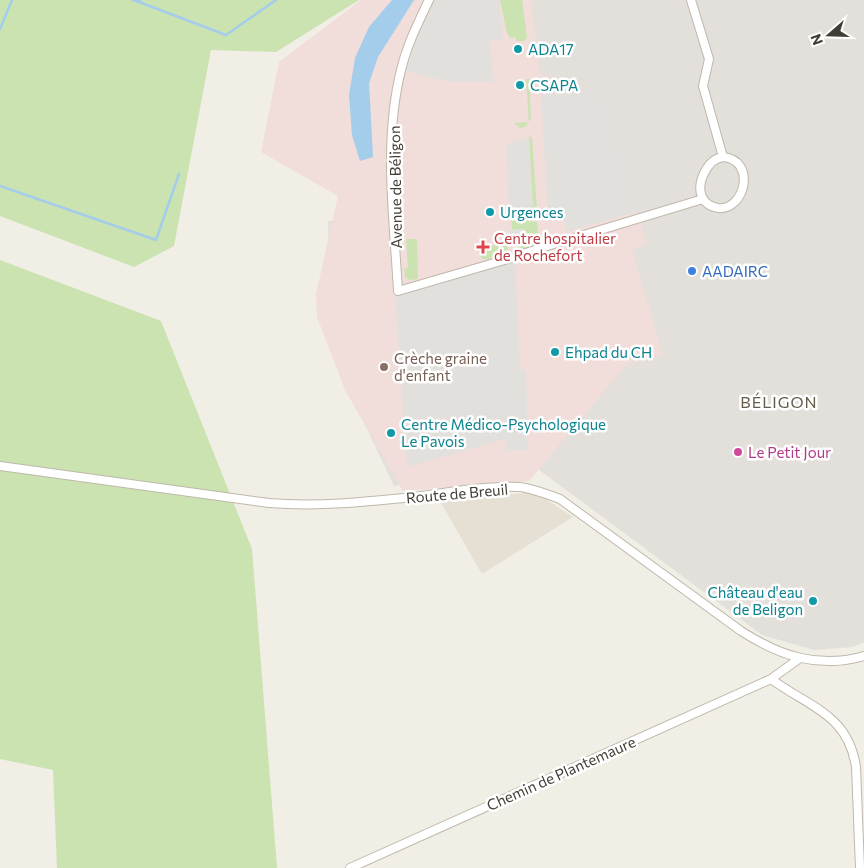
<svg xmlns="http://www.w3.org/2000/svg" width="864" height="868" viewBox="0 0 864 868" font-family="Commissioner,sans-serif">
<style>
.residential{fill:#e5e0d3}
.industrial{fill:#e3dfda}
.medical{fill:#f1ddd9}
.green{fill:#cae3b0}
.parking{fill:#e2e0dd}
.water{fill:#a4cceb}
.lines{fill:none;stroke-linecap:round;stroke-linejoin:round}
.stream{stroke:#a4cceb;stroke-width:2.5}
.minor-casing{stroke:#bfb8ab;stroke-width:10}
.minor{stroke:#fff;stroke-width:8}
.culture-dot{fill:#0f9aa8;stroke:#fff;stroke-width:2}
.health-dot{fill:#e0444e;stroke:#fff;stroke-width:2}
.shop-dot{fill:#3f7fe0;stroke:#fff;stroke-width:2}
.education-dot{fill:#8d6e63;stroke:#fff;stroke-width:2}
.hotel-dot{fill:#d1479c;stroke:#fff;stroke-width:2}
.labels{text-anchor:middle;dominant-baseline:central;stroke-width:5;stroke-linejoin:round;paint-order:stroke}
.culture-label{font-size:15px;fill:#0d838f;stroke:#fff;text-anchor:start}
.street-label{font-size:15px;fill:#433e35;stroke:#fff}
.health-label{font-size:15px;fill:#be3a42;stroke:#fff;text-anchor:start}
.shop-label{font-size:15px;fill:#366cbe;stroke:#fff;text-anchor:start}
.education-label{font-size:15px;fill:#785e54;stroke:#fff;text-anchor:start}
.hotel-label{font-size:15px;fill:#b23c85;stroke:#fff;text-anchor:start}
.neighbourhood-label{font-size:16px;letter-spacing:1px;fill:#655c4d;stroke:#fff}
</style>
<rect width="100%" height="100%" fill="#f1eee5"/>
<path class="residential" d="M535,492L573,517L482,574L440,501Z"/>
<path class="industrial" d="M422,0H864V642L852,647L814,650L762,635L535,467L394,486L332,355L328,221L387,214Z"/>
<path class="medical" d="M361,0H531L540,74L605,93L647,245L632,250L663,355L627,364L529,481L403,491L345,390L317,317L316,294L338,196L261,152L279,62Z"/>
<path class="green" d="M0,0H359L276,52L211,50L174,246L134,267L0,216Z
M500,0H522L527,38L524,41H516V37L510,38L507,33Z
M526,79H529L531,119L525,127L520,128L514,123L529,122Z
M529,136L532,138L537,211L534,215H527L526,211H533Z
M519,213C523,224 529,220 537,222L538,238L535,245L520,251L516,245L526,243L525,229L512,230L511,214Z
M406,239H417L418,279L409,280L405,277L404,269L408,268Z
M505,245L508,247L507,253L488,259H482L479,250L480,246Z
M0,260L161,321L252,549L277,868H57L53,770L0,759Z"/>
<path class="parking" d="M429,0H499L503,39L490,40L493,82H453L426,77L401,69Z
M540,77L605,93L640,211L568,231L562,216H548Z
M731,95L742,133L746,140L764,156L767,163L768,171L764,198L750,194L755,177V166L750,158L732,141L718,97Z
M529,139L533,211L509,212L506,143H514V140Z
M525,229L526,243L511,246L509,230Z
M515,260L520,370L526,369L528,450L506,451L505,439L407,467L395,295Z"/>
<path class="water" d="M392,0H414L378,57L369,83L373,157L360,161L352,135L349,95L355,58L369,27Z"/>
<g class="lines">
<path class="stream" d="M133,0L139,2
M140,0L139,2L226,35L276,0
M0,29L12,0
M0,186L156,240L179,174"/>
<g class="minor-casing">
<path id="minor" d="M429,0C418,23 407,45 401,70C383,142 394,218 398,291L508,259L544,247L703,199
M691,0L709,59L703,86L723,157
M723,157C757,160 745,211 718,208C711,207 705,203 702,197C696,182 708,159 723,157Z
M0,466L269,503C317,507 365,502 413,497C446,493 489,485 520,487C534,489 547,494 560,499L741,631C780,656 818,669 864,656
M771,679C809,707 848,714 856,767L860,868
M350,868L771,679L800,658"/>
</g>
<use href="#minor" class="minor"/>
</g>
<g class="culture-dot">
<circle cx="518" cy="49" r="5"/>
<circle cx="520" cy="85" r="5"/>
<circle cx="490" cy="212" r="5"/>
<circle cx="555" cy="352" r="5"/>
<circle cx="391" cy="433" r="5"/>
<circle cx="813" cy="601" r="5"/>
</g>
<path class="health-dot" d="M480.5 239.5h5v5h5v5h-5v5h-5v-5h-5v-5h5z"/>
<circle class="shop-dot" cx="692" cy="271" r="5"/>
<circle class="education-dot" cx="384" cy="367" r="5"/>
<circle class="hotel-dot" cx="738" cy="452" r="5"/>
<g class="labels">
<g class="culture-label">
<text x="528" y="49">ADA17</text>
<text x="530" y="85">CSAPA</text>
<text x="500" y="212">Urgences</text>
<text x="565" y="352">Ehpad du CH</text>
<text x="401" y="424">Centre Médico-Psychologique<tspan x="401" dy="17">Le Pavois</tspan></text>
<text x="803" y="592" text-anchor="end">Château d'eau<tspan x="803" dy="17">de Beligon</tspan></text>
</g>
<g class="street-label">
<text transform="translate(395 187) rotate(-91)">Avenue de Béligon</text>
<text transform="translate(457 493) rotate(-5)">Route de Breuil</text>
<text transform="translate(561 773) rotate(-24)">Chemin de Plantemaure</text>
</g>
<g class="health-label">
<text x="494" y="238">Centre hospitalier<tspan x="494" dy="17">de Rochefort</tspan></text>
</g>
<g class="shop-label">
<text x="702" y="271">AADAIRC</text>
</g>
<g class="education-label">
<text x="394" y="358">Crèche graine<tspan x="394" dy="17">d'enfant</tspan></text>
</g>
<g class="hotel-label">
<text x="748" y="452">Le Petit Jour</text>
</g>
<g class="neighbourhood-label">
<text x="779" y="401">BÉLIGON</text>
</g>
</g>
<g transform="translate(829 35) rotate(250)" stroke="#ffffff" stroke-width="4" paint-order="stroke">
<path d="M0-4L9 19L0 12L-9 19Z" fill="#433e35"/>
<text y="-8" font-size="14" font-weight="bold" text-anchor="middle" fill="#433e35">N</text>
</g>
</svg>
